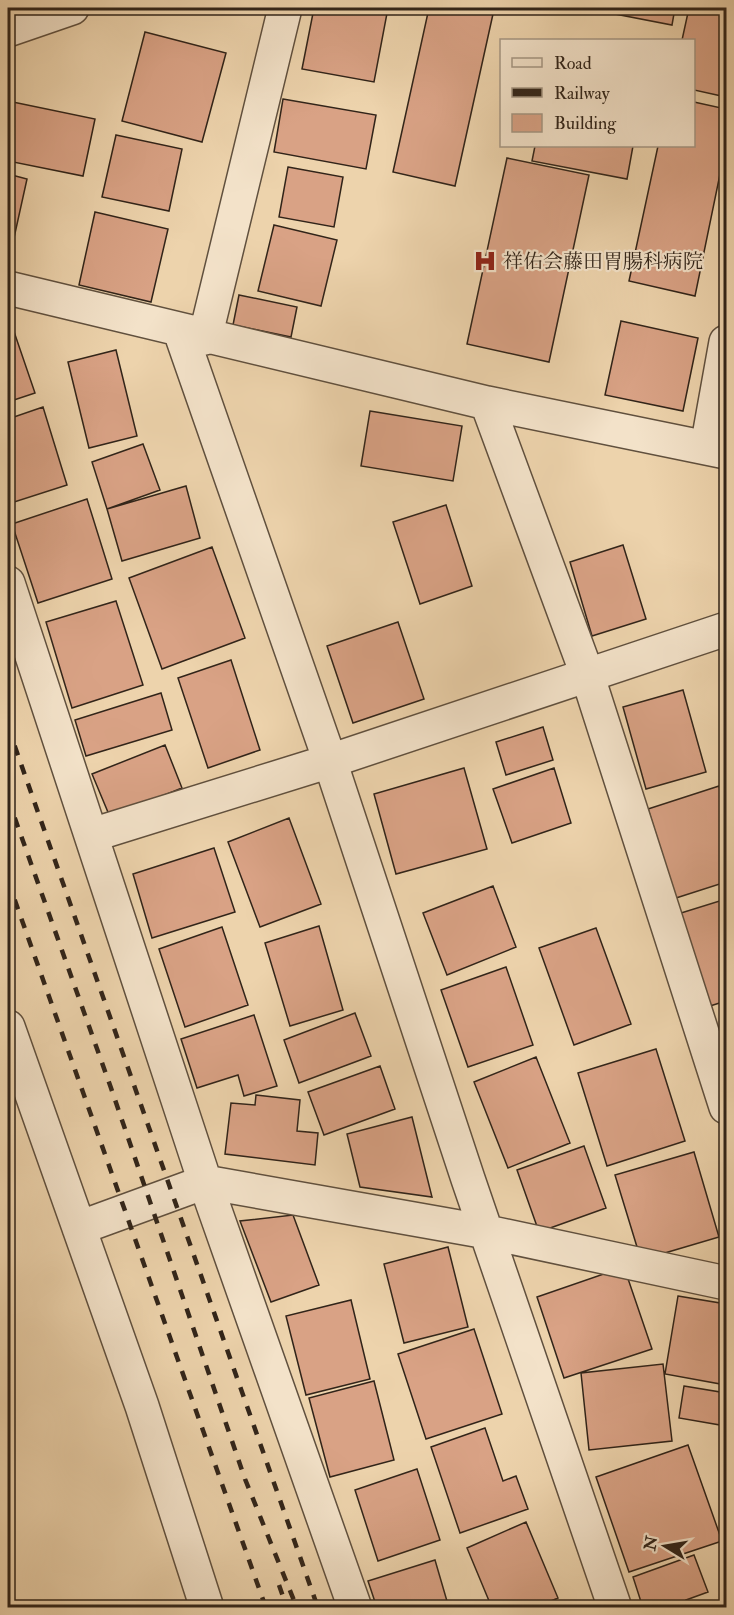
<svg xmlns="http://www.w3.org/2000/svg" width="734" height="1615" viewBox="0 0 734 1615" font-family="'IM FELL Double Pica','Noto Serif JP',serif">
<style>
.building{fill:#d9a285;stroke:#312419;stroke-width:1.5}
.lines{fill:none;stroke-linecap:round;stroke-linejoin:round}
.minor-casing{stroke:#60503e;stroke-width:36}
.minor{stroke:#f3e2c9;stroke-width:33}
.rail{stroke:#312419;stroke-width:4.5;stroke-dasharray:10 10;stroke-linecap:butt}
.labels{text-anchor:middle;dominant-baseline:central;stroke-width:4.5;stroke-linejoin:round;paint-order:stroke}
.poi-label{font-size:20px;fill:#312419;stroke:#f3e2c9;text-anchor:start}
</style>
<rect width="100%" height="100%" fill="#edd3ac"/>
<filter id="stains"><feTurbulence type="fractalNoise" baseFrequency=".00333" numOctaves="4"/><feColorMatrix values="0 0 0 0 .2 0 0 0 0 .09 0 0 0 0 .02 0 0 0 .5 -.17"/></filter>
<radialGradient id="worn" r=".72"><stop offset=".6" stop-color="#630" stop-opacity="0"/><stop offset="1" stop-color="#630" stop-opacity=".3"/></radialGradient>
<path class="building" d="M314,8H388L374,82L302,69Z
M429,8H465L493,14L455,186L393,172Z
M584,8H675L672,25Z
M689,8H726V97L694,90V40H682Z
M145,32L226,53L202,142L122,121Z
M283,99L376,115L366,169L274,152Z
M8,101L95,119L83,176L8,161Z
M694,102L726,109V145L695,296L629,281L658,146H694Z
M116,135L182,149L169,211L102,197Z
M535,146H633L627,179L532,161Z
M507,158L589,175L549,362L467,344Z
M288,167L343,177L334,227L279,217Z
M8,174L27,179L10,256L8,255Z
M95,212L168,229L151,302L79,285Z
M274,225L337,240L321,306L258,291Z
M239,295L297,307L291,337L233,325Z
M9,317L35,393L8,402V318Z
M621,321L698,338L683,411L605,395Z
M116,350L137,436L89,448L68,362Z
M43,407L67,485L8,504V419Z
M370,411L462,426L453,481L361,466Z
M143,444L160,490L107,509L92,462Z
M186,486L200,538L122,561L107,509Z
M87,499L112,579L38,603L12,524Z
M446,505L472,586L420,604L393,522Z
M623,545L646,619L592,636L570,562Z
M212,547L245,638L162,669L129,578Z
M116,601L143,685L72,708L46,622Z
M398,622L424,699L353,723L327,646Z
M231,660L260,750L208,768L178,678Z
M683,690L706,772L646,789L623,707Z
M161,693L172,730L86,756L75,720Z
M543,727L553,760L506,775L496,742Z
M165,745L182,788L110,817L92,774Z
M464,768L487,849L396,874L374,794Z
M554,768L571,823L512,843L493,789Z
M719,786L726,809V882L676,898L648,809Z
M289,818L321,904L260,927L228,842Z
M214,848L235,912L152,938L133,874Z
M493,886L516,947L447,975L423,913Z
M726,899V1001L710,1006L681,913Z
M319,926L343,1010L290,1026L265,943Z
M222,927L248,1005L185,1027L159,949Z
M596,928L631,1024L574,1045L539,948Z
M506,967L533,1045L468,1067L441,990Z
M355,1013L371,1056L299,1083L284,1040Z
M254,1015L277,1086L244,1096L238,1075L197,1088L181,1039Z
M656,1049L685,1141L607,1166L578,1073Z
M536,1057L570,1143L508,1168L474,1082Z
M380,1066L395,1109L324,1135L308,1092Z
M256,1095L300,1100L297,1131L318,1133L315,1165L225,1154L231,1103L255,1105Z
M412,1117L432,1197L360,1187L347,1134Z
M584,1146L606,1208L539,1232L517,1170Z
M694,1152L719,1237L641,1260L615,1175Z
M293,1215L319,1285L271,1302L240,1221Z
M448,1247L468,1327L404,1343L384,1264Z
M624,1267L652,1349L564,1378L537,1297Z
M678,1296L726,1304V1385L665,1374Z
M351,1300L370,1379L306,1395L286,1316Z
M474,1329L502,1414L426,1439L398,1354Z
M663,1364L672,1441L589,1450L581,1373Z
M374,1381L394,1460L330,1477L309,1398Z
M684,1386L726,1393V1426L679,1418Z
M485,1428L503,1481L516,1476L528,1509L460,1533L431,1447Z
M688,1445L722,1541L629,1572L596,1477Z
M417,1469L440,1540L378,1561L355,1490Z
M526,1522L558,1598L535,1608H492L467,1548Z
M694,1555L708,1592L686,1600L689,1608H643L633,1577Z
M435,1560L449,1608H377L368,1581Z"/>
<g class="lines">
<g class="minor-casing">
<path id="minor" d="M8,30L72,8
M8,288L487,403L726,452
M180,331L330,761L468,1179L615,1608
M205,338L285,8
M487,403L587,674L726,1107
M707,448L726,342
M8,583L205,1182L355,1608
M92,835L330,761L726,629
M8,1027L142,1406L207,1608
M79,1228L205,1182L487,1232L726,1283"/>
</g>
<use href="#minor" class="minor"/>
<path class="rail" d="M8,727L318,1608
M8,799L111,1088L245,1479L297,1608
M8,881L266,1608
M279,1585L287,1608"/>
</g>
<defs>
<g id="hospital-bare" transform="scale(1.8)"><path d="M-5-5h3v3.5h4V-5h3V5h-3V1.5h-4V5h-3Z" fill="#8f2418" stroke="#f3e2c9" stroke-width="2.5" paint-order="stroke"/></g>
</defs>
<g fill-rule="evenodd">
<use href="#hospital-bare" x="485" y="261"/>
</g>
<g class="labels">
<g class="poi-label">
<text x="503" y="261">祥佑会藤田胃腸科病院</text>
</g>
</g>
<rect width="734" height="1615" fill="none" stroke="#edd3ac" stroke-width="30"/>
<rect x="9" y="9" width="716" height="1597" fill="none" stroke="#312419" stroke-width="3"/>
<rect x="15" y="15" width="704" height="1585" fill="none" stroke="#312419" stroke-width="1.5"/>
<rect x="500" y="39" width="195" height="108" fill="#f3e2c9" stroke="#a59683" stroke-width="1.5"/>
<rect x="512" y="58" width="30" height="9" fill="#f3e2c9" stroke="#a59683" stroke-width="1.5"/>
<text x="554" y="69" font-size="18" fill="#312419">Road</text>
<rect x="512" y="88" width="30" height="9" fill="#312419" stroke="#a59683" stroke-width="1.5"/>
<text x="554" y="99" font-size="18" fill="#312419">Railway</text>
<rect x="512" y="114" width="30" height="18" fill="#d9a285" stroke="#a59683" stroke-width="1.5"/>
<text x="554" y="129" font-size="18" fill="#312419">Building</text>
<g transform="translate(665 1546) rotate(281)" stroke="#f3e2c9" stroke-width="4.5" paint-order="stroke">
<path d="M0-4.5L10 22L0 15L-10 22Z" fill="#312419"/>
<text y="-9" font-size="16" font-weight="bold" text-anchor="middle" fill="#312419">N</text>
</g>
<rect width="100%" height="100%" filter="url(#stains)"/>
<rect width="100%" height="100%" fill="url(#worn)"/>
</svg>
